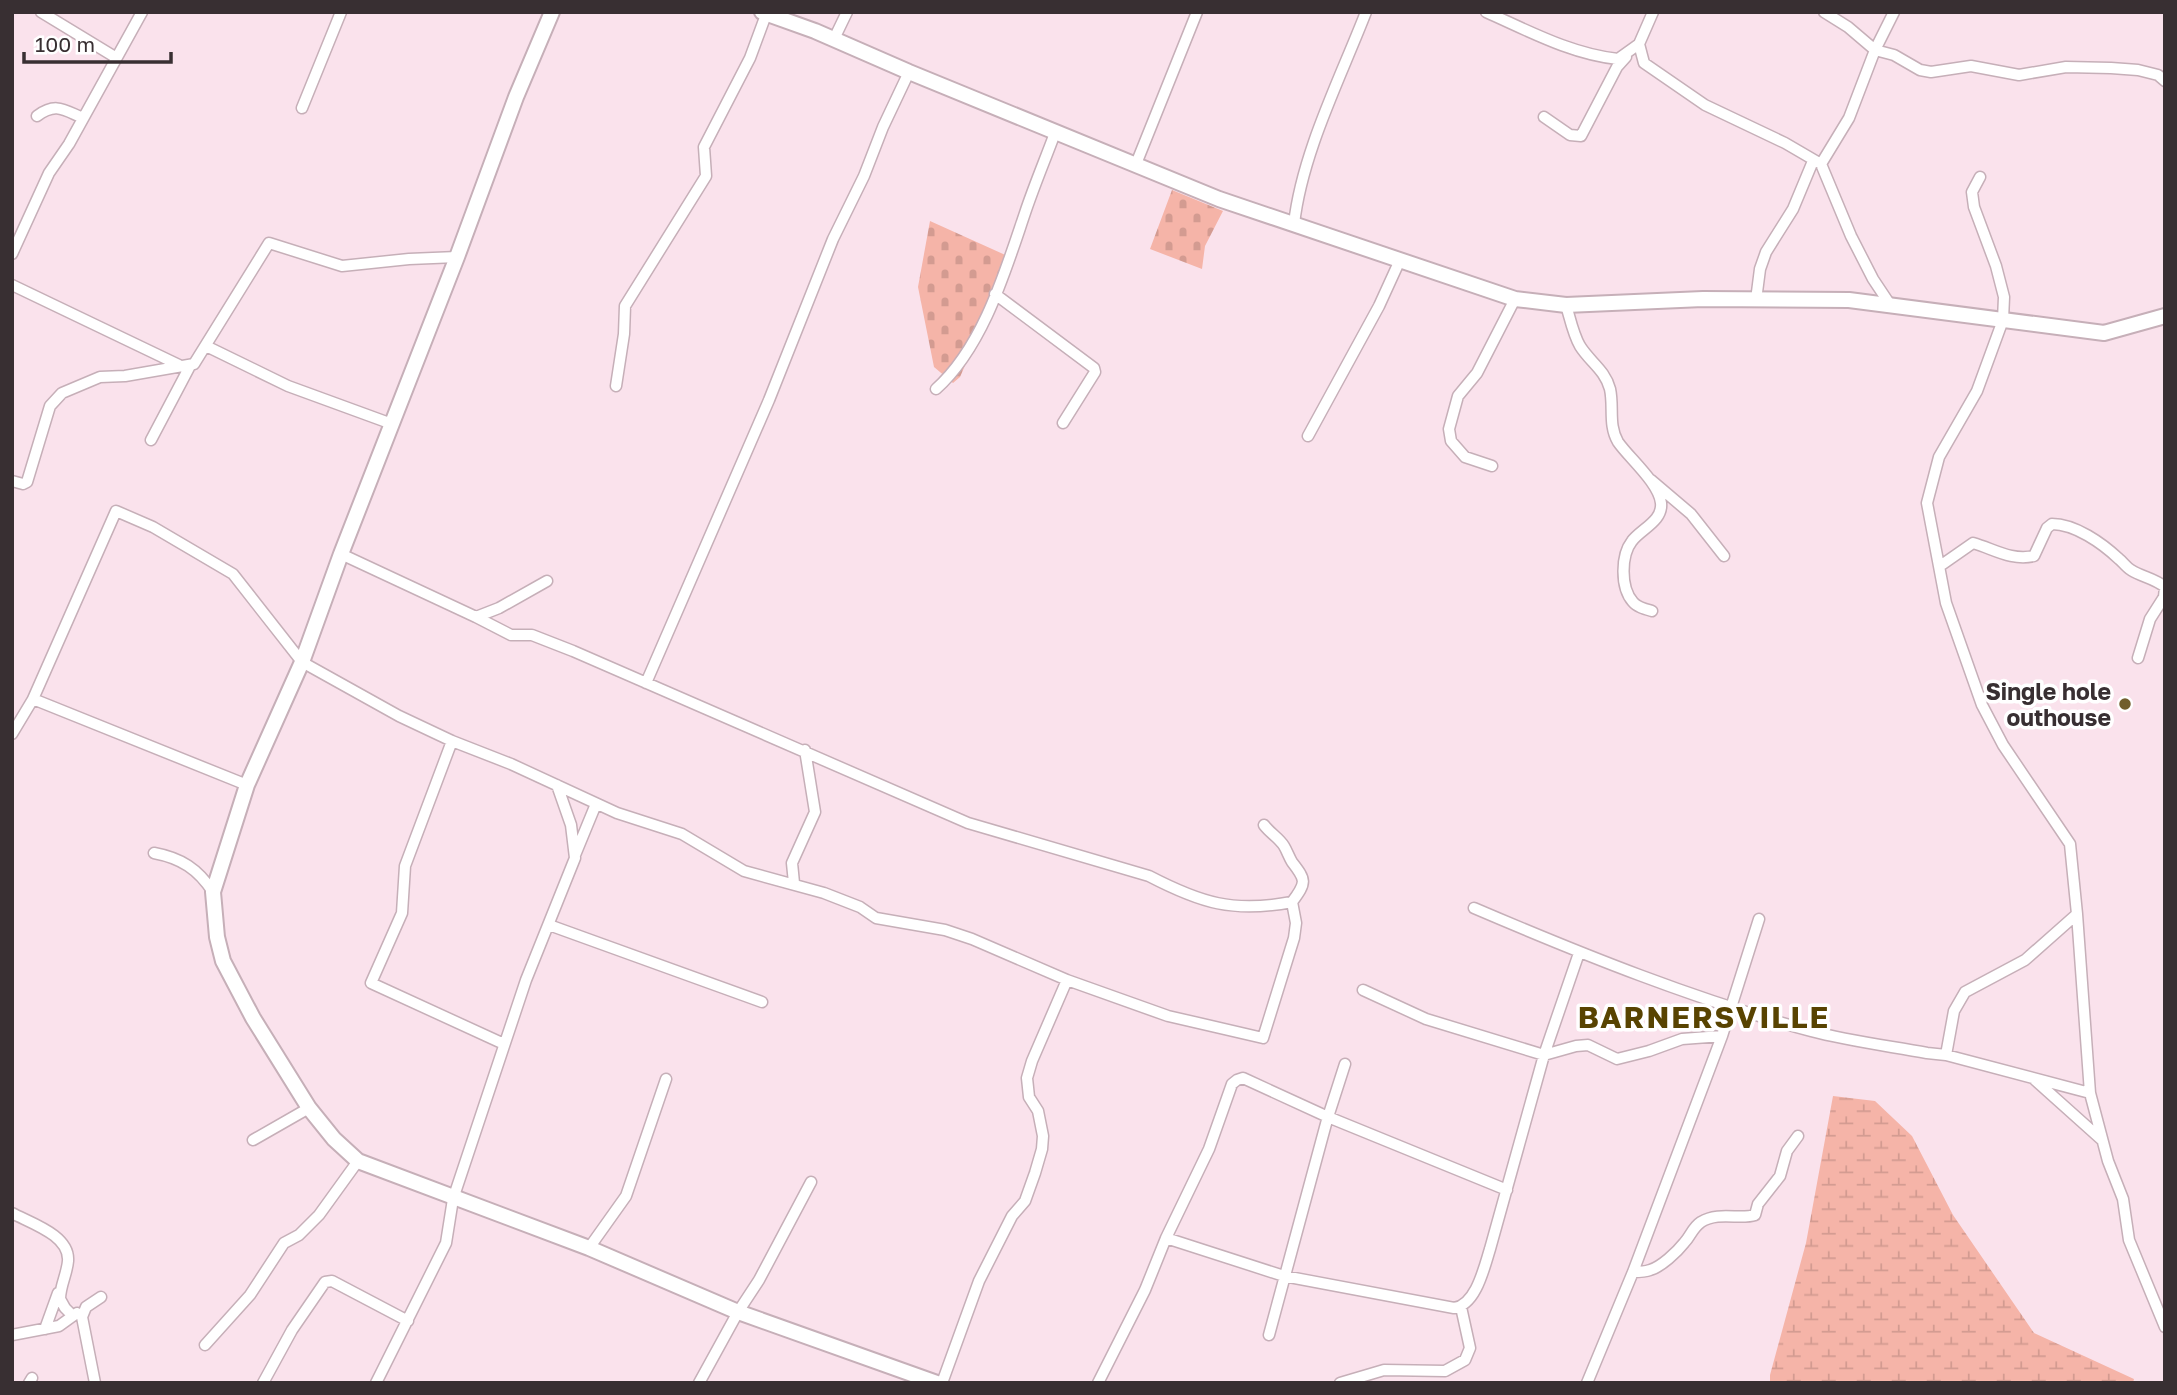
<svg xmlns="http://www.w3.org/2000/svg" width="2177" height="1395" viewBox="0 0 2177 1395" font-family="'Golos Text',sans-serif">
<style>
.wetland{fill:url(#wetland-marsh)}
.cemetery{fill:url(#cemetery-stones)}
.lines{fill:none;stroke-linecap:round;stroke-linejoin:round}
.street-casing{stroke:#c6afb8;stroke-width:13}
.secondary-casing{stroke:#c6afb8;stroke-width:18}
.street{stroke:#fff;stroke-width:10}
.secondary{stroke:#fff;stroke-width:14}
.poi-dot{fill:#715e2d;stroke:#fff;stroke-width:2.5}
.labels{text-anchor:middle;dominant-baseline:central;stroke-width:7;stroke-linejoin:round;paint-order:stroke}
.poi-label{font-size:23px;font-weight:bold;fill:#382f32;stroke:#fff;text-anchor:end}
.district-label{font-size:30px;font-weight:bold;letter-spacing:2px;fill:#584301;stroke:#fff}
</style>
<defs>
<pattern id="wetland-marsh" width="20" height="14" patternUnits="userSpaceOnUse" patternTransform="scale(1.75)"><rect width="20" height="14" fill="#f5b4a8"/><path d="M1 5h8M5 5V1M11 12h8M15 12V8" fill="none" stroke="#d39b91"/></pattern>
<pattern id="cemetery-stones" width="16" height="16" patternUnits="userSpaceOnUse" patternTransform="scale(1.75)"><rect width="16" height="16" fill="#f5b4a8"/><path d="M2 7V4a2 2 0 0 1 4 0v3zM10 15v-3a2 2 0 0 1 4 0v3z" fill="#d39b91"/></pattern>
</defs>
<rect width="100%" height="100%" fill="#fae2ec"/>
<path class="wetland" d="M1833,1096L1875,1101L1912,1136L1953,1215L2034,1333L2134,1379L2133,1383H1770V1375L1806,1243Z"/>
<path class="cemetery" d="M1172,190L1223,211L1205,246L1202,269L1150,249Z
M930,221L1012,258L960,377L953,383L934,367L918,287Z"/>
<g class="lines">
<g class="street-casing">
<path id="street" d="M41,12L115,57
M1486,12C1529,31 1571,54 1618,59L1639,44L1653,12
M1824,12L1848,27L1875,50L1894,55L1920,70L1931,72L1971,66L2019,75L2066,67L2111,68L2138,70L2158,75L2165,81
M834,39L847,12
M1639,44L1644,63L1705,105L1785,143L1821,164L1851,236L1873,279L1891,306
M302,108L341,12
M37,116C56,102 64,110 83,118
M1544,117L1570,135L1581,136L1617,67L1626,57
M1136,164L1197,12
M1821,164L1849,118L1875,50L1894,12
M1980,177L1972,192L1974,207L1996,266L2004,297L2003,320L1977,391L1939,457L1927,503L1946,603L1982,705L2003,745L2070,844L2077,914L2090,1093L2108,1161L2123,1199L2129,1240L2165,1327
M1294,224C1302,153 1340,79 1366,12
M12,254L49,173L69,144L142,12
M12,285L179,365
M995,294L1094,368L1095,372L1063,423
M1756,300L1760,269L1766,252L1793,209L1813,161
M1566,305C1570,318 1573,334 1580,346C1590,362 1605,370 1610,389C1614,407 1608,425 1618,442C1629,458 1659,483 1661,503C1663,521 1641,529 1632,541C1621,555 1620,587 1633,602C1637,607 1645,609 1652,611
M206,346L288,386L392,424
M616,386L624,334L625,306L706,176L704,147L750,58L767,12
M936,389C983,347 1005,272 1025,213C1034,186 1045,160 1055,133
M1308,436L1379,306L1400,260
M151,440L190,366
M1492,466L1465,457L1451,441L1449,429L1458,396L1477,373L1515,299
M1651,480L1691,514L1724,556
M12,481L23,484L27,482L50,406L62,393L100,377L125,376L194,364L269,243L342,266L409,259L457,257
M341,554L476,617L511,635H532L573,651L968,823L1149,876C1201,903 1233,913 1292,902C1307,882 1306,880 1292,862C1289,857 1287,851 1284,846C1279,838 1270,833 1264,825
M1940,566L1973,543C1994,549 2011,561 2034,556L2047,528L2052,524C2075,524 2102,543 2119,559C2123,562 2126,567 2131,570C2142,577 2154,578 2165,587L2164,597L2150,619L2138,658
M476,617L499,608L547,581
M646,683L769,400L833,239L864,176L883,127L909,72
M12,734L33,699
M452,741L405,866L402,913L371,983L504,1044
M247,785L33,699L116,511L153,527L233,574L302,662L399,716L452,741L511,764L617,813L682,834L744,871L824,893L860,907L876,918L945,930L972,939L1067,980L1168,1016L1263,1038L1294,938L1296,923L1292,902
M154,853C181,858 198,869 213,892
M575,855L596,804
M794,883L792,863L815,812L805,750
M1474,908C1584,955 1696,1000 1811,1031C1849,1041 1889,1046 1927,1053L1946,1055L2090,1093
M549,925L762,1002
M1363,990L1426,1019L1544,1055L1576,1046L1588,1045L1617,1059L1649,1051L1682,1039L1722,1036L1759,919
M1946,1055L1954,1011L1965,992L2025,960L2077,914
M2035,1080L2102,1140
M253,1140L309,1108
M12,1213C30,1223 70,1235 68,1261C67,1274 60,1286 60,1299L65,1308L73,1316
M1166,1238L1209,1149L1232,1084L1237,1080L1243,1078L1328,1117L1507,1190
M589,1248L626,1196L666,1079
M1633,1272C1638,1272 1645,1272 1650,1270C1661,1267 1677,1252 1684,1243C1691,1236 1692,1228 1701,1222C1719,1211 1740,1220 1755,1215L1758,1204L1780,1176L1787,1151L1798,1136
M45,1329L58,1293
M12,1335L59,1326L77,1313
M1269,1335L1327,1120L1345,1064
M205,1345L250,1295L284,1243L299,1235L319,1215L358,1161
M29,1383L32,1378
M95,1383L82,1317L86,1307L101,1297
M263,1383L292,1330L325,1282L332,1281L408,1321
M376,1383L446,1243L453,1199L526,980L575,858L571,825L557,785
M699,1383L738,1312L759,1280L811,1182
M942,1383L979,1281L1012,1216L1025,1201L1035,1173L1042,1149L1043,1136L1038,1111L1029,1097L1027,1078L1032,1061L1067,980
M1098,1383L1145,1290L1166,1238L1284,1276L1454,1308C1476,1305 1484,1268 1490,1249L1544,1055L1579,953
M1340,1383L1384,1370L1445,1371L1465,1360L1470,1348L1461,1307
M1587,1383L1633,1272L1722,1036"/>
</g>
<g class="secondary-casing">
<path id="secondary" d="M552,12L516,97L457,257L341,554L302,662L247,785L213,892L217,937L223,961L253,1018L309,1108L334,1139L358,1161L589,1248L738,1312L937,1383
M762,12L815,31L909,72L1219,199L1515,299L1566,305L1703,299L1849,300L2104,333L2165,316"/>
</g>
<use href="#street" class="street"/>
<use href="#secondary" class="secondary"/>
</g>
<circle class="poi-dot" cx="2125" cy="704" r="7"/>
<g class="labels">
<g class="poi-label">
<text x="2111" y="691">Single hole<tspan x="2111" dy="26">outhouse</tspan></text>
</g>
<g class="district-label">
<text x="1704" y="1017">BARNERSVILLE</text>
</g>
</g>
<rect width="2177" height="1395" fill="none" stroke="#382f32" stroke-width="28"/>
<path d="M24 52v10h147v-10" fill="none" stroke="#382f32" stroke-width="3.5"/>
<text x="35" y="52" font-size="21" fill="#382f32" stroke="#ffffff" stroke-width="5" paint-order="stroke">100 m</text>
</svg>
